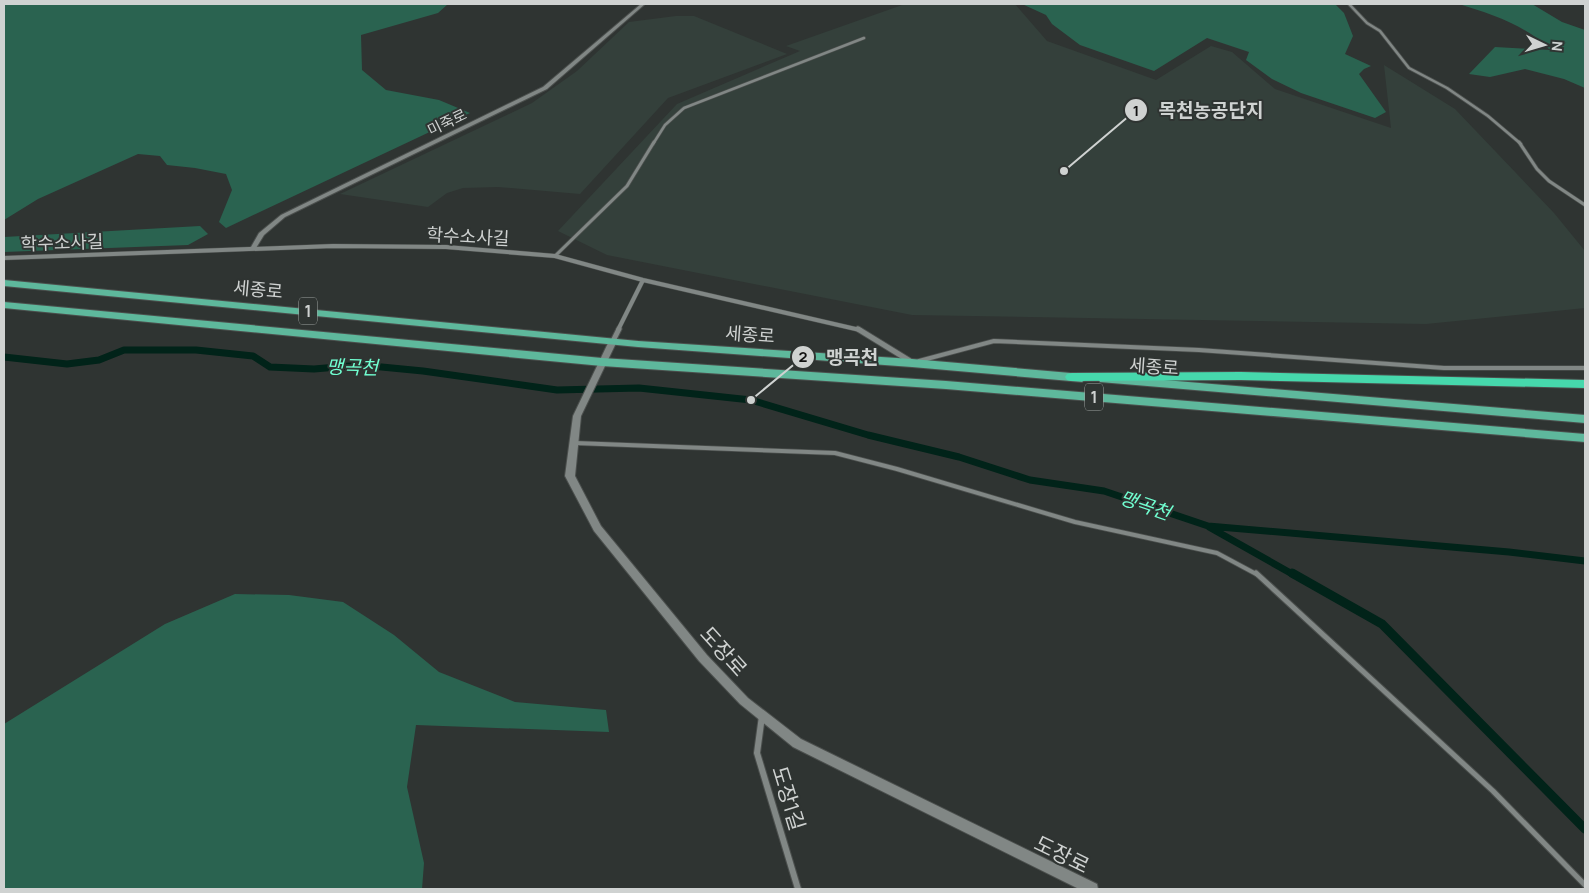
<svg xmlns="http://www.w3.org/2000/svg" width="1589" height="893" viewBox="0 0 1589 893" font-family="Manrope,'Noto Sans KR',sans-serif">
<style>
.built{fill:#34403b}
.green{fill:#2a6350}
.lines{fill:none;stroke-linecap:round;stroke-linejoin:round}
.stream-far1{stroke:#012319;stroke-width:7}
.stream{stroke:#012319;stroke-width:9}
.service-far3-casing{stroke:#4b4f4d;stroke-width:4}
.service-far2-casing{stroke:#4b4f4d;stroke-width:4.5}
.service-far1-casing{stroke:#4b4f4d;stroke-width:5.5}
.service-casing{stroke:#4b4f4d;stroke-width:7}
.minor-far2-casing{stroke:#4b4f4d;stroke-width:5}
.minor-far1-casing{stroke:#4b4f4d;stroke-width:7}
.minor-casing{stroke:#4b4f4d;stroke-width:8}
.tertiary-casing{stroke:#4b4f4d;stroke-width:2}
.primary-casing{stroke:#4b4f4d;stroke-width:2}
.motorway-casing{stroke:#4b4f4d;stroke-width:2}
.service-far3{stroke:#818785;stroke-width:2.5}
.service-far2{stroke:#818785;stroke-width:3}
.service-far1{stroke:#818785;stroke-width:4}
.service{stroke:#818785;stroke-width:5}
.minor-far2{stroke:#818785;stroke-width:4}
.minor-far1{stroke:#818785;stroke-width:5}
.minor{stroke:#818785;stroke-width:6}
.tertiary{fill:#818785;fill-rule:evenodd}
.primary{fill:#5eb89c;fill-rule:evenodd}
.motorway{fill:#46d8ac;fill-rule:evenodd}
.labels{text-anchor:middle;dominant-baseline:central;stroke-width:4;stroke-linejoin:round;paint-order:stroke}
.far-street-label{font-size:15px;fill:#cfd2d1;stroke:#2f3432}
.shield{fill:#2f3432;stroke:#9fa3a1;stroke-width:1}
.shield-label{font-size:16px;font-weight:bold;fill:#cfd2d1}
.street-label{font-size:18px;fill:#cfd2d1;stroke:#2f3432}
.water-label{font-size:19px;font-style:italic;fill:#71ffd1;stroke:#2f3432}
.near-street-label{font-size:21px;fill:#cfd2d1;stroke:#2f3432}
.leader{fill:none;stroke:#cfd2d1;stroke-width:2}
.callout-dot{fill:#cfd2d1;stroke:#2f3432;stroke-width:2}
.mark-label{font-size:15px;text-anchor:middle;font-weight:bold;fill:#111}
.callout-label{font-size:19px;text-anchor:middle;font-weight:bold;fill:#cfd2d1;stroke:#2f3432;stroke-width:4;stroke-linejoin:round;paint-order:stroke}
</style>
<rect width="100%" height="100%" fill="#2f3432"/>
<path class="built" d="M905,4H1015L1047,41L1156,80L1211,46L1232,52L1275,89L1391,128L1384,65L1455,109L1554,213L1585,251V308L1426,324L912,315L607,255L558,231L677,104L800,51L786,46Z
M676,16H694L787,54L668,98L580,194L498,187L463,188L447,193L428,207L340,194L532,103L577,71L629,22Z"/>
<path class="green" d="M4,4H448L438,13L361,35L362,70L386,90L439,100L470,113L226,228L219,222L232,190L226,174L195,168L167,165L160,156L138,154L38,199L4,220Z
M1022,4H1335L1344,13L1353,36L1345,54L1371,66L1364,69L1359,74L1386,112L1375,118L1301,93L1272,79L1246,60L1249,52L1207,38L1154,71L1080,45L1052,24L1046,15Z
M1459,4H1532L1562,22L1585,30V88L1564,79L1525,69L1490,77L1469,74L1495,47L1550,50C1526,25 1491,14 1459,4Z
M200,226L208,234L188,245L4,252V237Z
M235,594L289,595L343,602L394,635L439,672L515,702L606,710L609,732L416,725L407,787L424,863L422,889H4V724L165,624Z"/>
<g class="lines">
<path class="stream-far1" d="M4,357L67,364L99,360L124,350H196L253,356L270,367L314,369L361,365L423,371L557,390L639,388L751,400L868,435L959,457L1030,480L1104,491L1208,526L1509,552L1585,561
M1209,527L1294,575"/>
<path class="stream" d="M1292,573L1382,624L1585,829"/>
<g class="service-far3-casing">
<path id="service-far3" d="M1349,4L1367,23L1380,31L1409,68L1447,88L1488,116L1521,144
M653,144L665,125L684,108L864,38"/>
</g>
<g class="service-far2-casing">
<path id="service-far2" d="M1519,142L1537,169L1549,181L1585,205
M555,256L627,186L654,142"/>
</g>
<g class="service-far1-casing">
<path id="service-far1" d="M919,361L994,341L1199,350L1444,368H1585
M575,443L835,453L897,469L1075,522L1217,553L1258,575"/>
</g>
<g class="service-casing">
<path id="service" d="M1256,573L1493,791L1585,885"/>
</g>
<g class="minor-far2-casing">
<path id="minor-far2" d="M4,258L333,246L446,247L555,256L643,280L860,330
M618,330L643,280"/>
</g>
<g class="minor-far1-casing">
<path id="minor-far1" d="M858,329L910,361
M613,341L619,329"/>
</g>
<g class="minor-casing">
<path id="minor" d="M762,716L757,753L798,889"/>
</g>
<g class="tertiary-casing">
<path id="tertiary" d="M641,4H645L547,89L285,217L264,235L256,248H252L251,247L259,233L281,215L543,87Z
M610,339H613L617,341L581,416L575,476L601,526L707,655L748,698L801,739L1097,884L1098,889H1079L793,747L740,704L699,661L594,531L565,476L573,416Z"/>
</g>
<g class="primary-casing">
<path id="primary" d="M4,280L638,341L912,359L1082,374L1088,378L1082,382L912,367L638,347L4,286Z
M4,302L602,358L946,381L1585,434V442L946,389L602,366L4,308Z
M1104,375L1585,415V423L1100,382L1098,379Z"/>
</g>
<g class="motorway-casing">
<path id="motorway" d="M1241,372L1585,380V388L1241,380L1072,381L1067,380L1065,377L1067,374L1072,373Z"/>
</g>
<use href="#service-far3" class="service-far3"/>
<use href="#service-far2" class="service-far2"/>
<use href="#service-far1" class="service-far1"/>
<use href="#service" class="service"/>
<use href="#minor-far2" class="minor-far2"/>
<use href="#minor-far1" class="minor-far1"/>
<use href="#minor" class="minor"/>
<use href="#tertiary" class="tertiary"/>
<use href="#primary" class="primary"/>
<use href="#motorway" class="motorway"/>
</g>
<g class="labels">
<g class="far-street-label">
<text transform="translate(447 122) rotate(-26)">미죽로</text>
</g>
<g class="shield">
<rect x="299" y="297.5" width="18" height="27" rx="4"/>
<rect x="1085" y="383.5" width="18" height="27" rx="4"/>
</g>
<g class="shield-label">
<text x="308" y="311">1</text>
<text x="1094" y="397">1</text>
</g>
<g class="street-label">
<text transform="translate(468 236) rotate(3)">학수소사길</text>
<text transform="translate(62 242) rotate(-2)">학수소사길</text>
<text transform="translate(258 289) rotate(5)">세종로</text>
<text transform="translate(750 334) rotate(4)">세종로</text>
<text transform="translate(1154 366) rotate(4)">세종로</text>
</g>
<g class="water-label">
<text transform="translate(352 367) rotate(1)">맹곡천</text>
<text transform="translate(1145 505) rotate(19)">맹곡천</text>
</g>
<g class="near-street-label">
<text transform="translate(724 651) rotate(48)">도장로</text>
<text transform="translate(789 798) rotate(73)">도장1길</text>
<text transform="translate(1062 854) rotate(26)">도장로</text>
</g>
</g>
<path class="leader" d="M1064 171L1136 110M751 400L803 357"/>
<g class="callout-dot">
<circle cx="1064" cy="171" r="5"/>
<circle cx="751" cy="400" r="5"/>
<circle cx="1136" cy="110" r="12"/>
<circle cx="803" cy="357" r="12"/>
</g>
<g class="mark-label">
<text x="1136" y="116">1</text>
<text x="803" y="362">2</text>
</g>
<g class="callout-label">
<text x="1211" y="117">목천농공단지</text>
<text x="852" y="364">맹곡천</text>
</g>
<rect width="1589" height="893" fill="none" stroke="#cfd2d1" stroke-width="10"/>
<g transform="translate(1544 45) rotate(95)" stroke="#2f3432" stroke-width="4" paint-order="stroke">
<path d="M0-4L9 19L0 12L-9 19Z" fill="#cfd2d1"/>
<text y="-8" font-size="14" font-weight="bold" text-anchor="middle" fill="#cfd2d1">N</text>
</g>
</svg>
